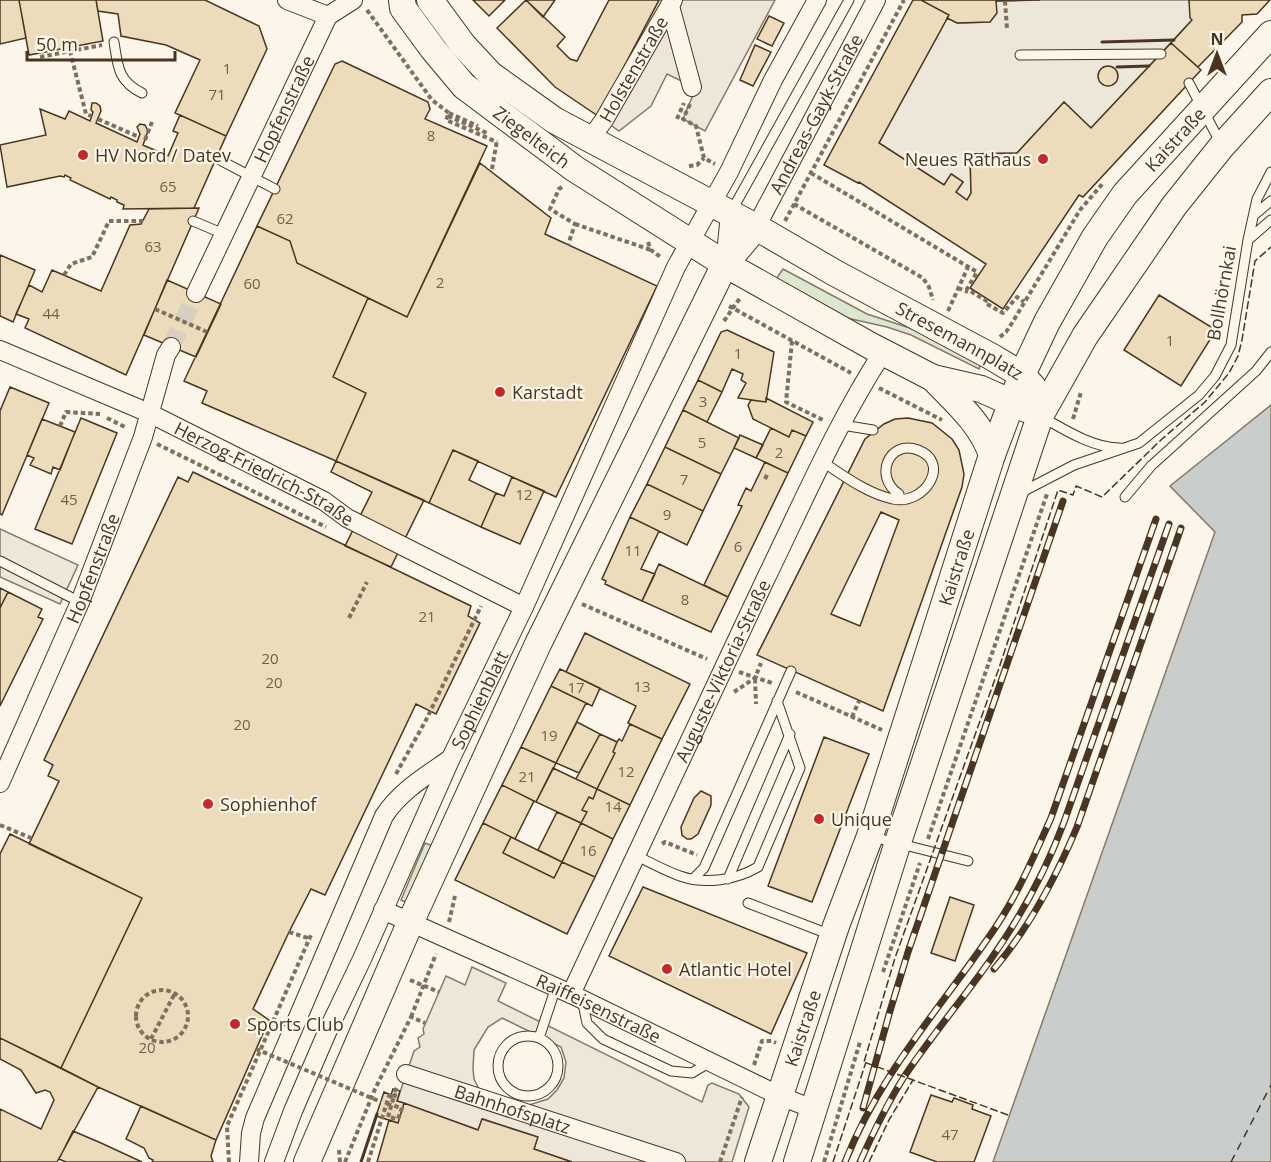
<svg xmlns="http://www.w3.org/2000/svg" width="1271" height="1162" viewBox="0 0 1271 1162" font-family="'Open Sans',sans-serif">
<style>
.green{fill:#dce7d0;stroke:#887966;stroke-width:1.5}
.parking{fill:#ede7d9;stroke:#887966;stroke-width:1.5;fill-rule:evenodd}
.water{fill:#c9cecd;stroke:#887966;stroke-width:1.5}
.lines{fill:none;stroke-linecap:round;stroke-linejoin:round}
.ferry{stroke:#4a3520;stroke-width:1.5;stroke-dasharray:8 6;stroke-linecap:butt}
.building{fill:#ecdcbc;stroke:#4a3520;stroke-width:1.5;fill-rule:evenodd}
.street-tunnel{stroke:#d8cfc1;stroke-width:18;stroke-dasharray:18 9;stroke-linecap:butt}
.lane-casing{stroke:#4a3520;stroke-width:11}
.street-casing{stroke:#4a3520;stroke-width:20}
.secondary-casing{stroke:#4a3520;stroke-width:28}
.path{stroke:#7f6f5c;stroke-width:4;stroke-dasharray:4.5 3;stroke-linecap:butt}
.lane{stroke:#fbf6e9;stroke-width:9}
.street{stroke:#fbf6e9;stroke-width:18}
.secondary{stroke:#fbf6e9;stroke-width:26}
.rail-casing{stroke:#4a3520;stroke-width:7}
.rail{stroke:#fbf6e9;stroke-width:4.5;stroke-dasharray:14;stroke-linecap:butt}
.path-bridge{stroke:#7f6f5c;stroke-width:4;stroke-dasharray:4.5 3;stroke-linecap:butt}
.fence{stroke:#4a3520;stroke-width:1.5;stroke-dasharray:8 3;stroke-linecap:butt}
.wall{stroke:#4a3520;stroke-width:3}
.poi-dot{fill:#c62828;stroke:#fbf6e9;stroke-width:2}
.labels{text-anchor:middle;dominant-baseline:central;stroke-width:4.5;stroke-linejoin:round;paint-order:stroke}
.number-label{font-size:15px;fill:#725f47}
.street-label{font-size:18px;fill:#4a3520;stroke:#fbf6e9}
.poi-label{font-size:18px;fill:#4a3520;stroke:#fbf6e9;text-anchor:start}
</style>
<rect width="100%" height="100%" fill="#fbf6e9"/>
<path class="green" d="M783,269L867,314L919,331L981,363L979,369L911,335L887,327L847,318L776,279Z
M425,843L433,846L408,903L401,900Z"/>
<path class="parking" d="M659,0H775L705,131L683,119L696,88L667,74L651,106L619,131L598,116Z
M1040,0H1189L1192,20L1091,128L1064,102L1017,153L970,154L971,193L967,200L956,192L963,182L952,174L944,185L879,143L947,18L958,23L990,22L996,1Z
M0,529L78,565L60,604L0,577Z
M472,967L506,983L498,1001L702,1102L708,1085L712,1083L739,1094L749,1107L732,1162H572L534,1149L537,1137L483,1119L478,1130L397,1101L414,1051L420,1047L418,1038L424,1034L423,1029L446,976L465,985ZM502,1018L561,1047L566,1062L564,1078L557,1090L548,1099L529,1105L479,1089L474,1079L473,1068L474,1050L488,1027Z"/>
<path class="water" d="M1271,405V1162H993L1215,532L1170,486Z"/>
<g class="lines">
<path class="ferry" d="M1231,1162L1271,1085"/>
</g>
<path class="building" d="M0,0H19L26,38L0,44Z
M19,0H96L103,41L29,55Z
M96,0H205L259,26L267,49L226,136L175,113L200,60L166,45L121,36L118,14L98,11Z
M473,0H505L489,16Z
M526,0L565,37L557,46L570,59L577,61L609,0H659L598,116L555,87L497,28Z
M526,0H555L543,17Z
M913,0H921L949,15L879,143L944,185L951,174L963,182L956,192L967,200L971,193L970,154L1017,153L1064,102L1091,128L1171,43L1201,70L1083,197L1079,195L1003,309L970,288L986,264L859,182L858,183L824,165Z
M921,0H1040L996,1L997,13L990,22L957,23L947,18L949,15Z
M1189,0H1270L1257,14L1242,15V22L1198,67L1171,43L1192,20L1190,18Z
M769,16L784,23L772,46L757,39Z
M755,45L771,52L753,86L740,80Z
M342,61L428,102L430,109L425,119L487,146L407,317L297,263L290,241L257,226L335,64Z
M1098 76a10 10 0 1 1 20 0a10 10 0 1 1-20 0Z
M92,103H96L100,106L101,111L96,123L137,142L140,134L137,127L140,124L145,125L148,131L143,145L168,156L178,133L173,131L180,115L226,136L194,208L123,209L124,205L117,202V200L111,197L110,199L70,180L71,178L65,175L64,177L60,176L7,187L0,145L46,135L40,109L65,119L69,111L90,121L93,112L91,110Z
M480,163L551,218L545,234L657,286L556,497L453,450L429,503L336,461L366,393L333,377L368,298L407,317Z
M199,208L126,375L25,328L29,319L16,314L29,285L42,292L52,270L101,291L130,225L141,224L149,209Z
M257,226L290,241L297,263L368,298L333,377L366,393L336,461L202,403L207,391L184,381Z
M0,255L35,270L13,322L0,316Z
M167,280L221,304L196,357L144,335Z
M1159,295L1216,330L1181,386L1124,350Z
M727,330L774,352L766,402L738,398L746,383L741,380L743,374L732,369L722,392L698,380L721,332Z
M698,380L722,392L707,422L683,410Z
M10,387L49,403L2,515L0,514V411Z
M766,398L813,422L806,436L792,430L789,437L753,419L748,405L751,400L766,402Z
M683,410L739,438L721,474L665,447Z
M81,418L117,433L72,544L35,529Z
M908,418L932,423L952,439L959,450L964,474L962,487L883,711L757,655L865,439L884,424L895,419ZM881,512L899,520L860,626L831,614Z
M42,419L75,432L60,470L53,467L51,474L30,465L34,458L27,455Z
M771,428L789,437L792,430L806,436L788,473L756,458Z
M740,435L763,445L756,458L734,448Z
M665,447L721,474L703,511L647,484Z
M453,450L478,461L469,480L496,493L481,527L429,503Z
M336,461L424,500L391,567L345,546L372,492L331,472Z
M765,462L788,473L728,597L704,585L742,506L738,505L746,488L751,491Z
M193,472L471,606L468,616L480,623L436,714L416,704L325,895L311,889L289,932L253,1009L269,1020L216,1140L98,1087L61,1068L142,898L29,844L59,781L48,776L53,765L44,760L178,477L188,482Z
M512,477L544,491L520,544L481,527L496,493L504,496Z
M647,484L703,511L687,545L630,517Z
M630,517L659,531L641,569L655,574L642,601L605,584L606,581L602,579Z
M659,564L728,597L711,632L642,601Z
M0,588L8,592L0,608Z
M8,592L42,609L38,617L43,619L0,706V608Z
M585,633L690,684L662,739L628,723L636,706L566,672Z
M560,669L600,688L592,706L551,686Z
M551,686L586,703L556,763L521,747Z
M577,722L600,734L579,773L556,763Z
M630,724L662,739L630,805L597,789L615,753L613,752L617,742L619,739L622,741Z
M600,734L617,742L613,752L615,753L597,789L576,779Z
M824,737L869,754L812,902L768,886Z
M521,747L556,763L536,802L502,785Z
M553,768L597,789L593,799L589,797L582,810L587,812L581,823L536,802Z
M502,785L534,801L515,839L483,823Z
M597,789L630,805L613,839L581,823L587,812L582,810L589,797L593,799Z
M701,791L711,796V805L698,834L691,839H687L682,835L681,827L694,798Z
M557,812L581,823L562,862L538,850Z
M483,823L511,837L503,853L554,878L562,862L595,877L567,934L455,880Z
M581,823L613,839L595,877L562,862Z
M10,834L142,898L61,1068L0,1038V854Z
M511,837L562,862L554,878L503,853Z
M643,887L807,953L771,1034L609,956Z
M950,897L974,905L955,961L931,953Z
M0,1038L98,1087L57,1162H0V1109L41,1129L54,1100L50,1092L45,1090L36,1093L21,1070L0,1059Z
M393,1089L400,1091L397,1101L404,1103L398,1123L376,1116L384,1092L391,1095Z
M931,1095L952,1102L954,1098L973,1105L972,1109L991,1116L974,1162H937L910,1152Z
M404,1103L478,1130L482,1119L538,1137L534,1149L572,1162H377L389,1120L398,1123Z
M141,1106L216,1140L211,1156L213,1162H152L153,1160L149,1158L144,1148L126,1139Z
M73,1131L101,1143L142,1162H66L59,1159Z"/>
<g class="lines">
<path class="street-tunnel" d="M171,347L196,293"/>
<g class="lane-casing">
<path id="lane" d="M114,42C118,67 118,81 142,93
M1020,55L1161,54
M1189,83L1221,144
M216,158L275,189
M731,212L849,0
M1254,215L1271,201
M193,221L224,234
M1248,240L1271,220
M1042,417C1065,430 1093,448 1120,448
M842,425L873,430
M823,462C844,476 868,494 893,499C924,506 952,463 918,450C889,439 873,477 899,494
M1020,493L1074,465L1139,443L1199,395L1215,376L1231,345L1248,240L1257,199L1271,172
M1125,497L1151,466L1256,371L1271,352
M0,561L80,602
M873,837L968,861
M637,856C651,863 666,871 680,876C705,885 736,880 758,867L800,768L777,701
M693,879L704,868L791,671
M728,879L790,734
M748,903L831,935
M582,999L587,1023L603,1039L671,1071L692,1073L710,1062
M498 1066a30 30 0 1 1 60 0a30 30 0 1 1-60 0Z
M539,1038L556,987"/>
</g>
<g class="street-casing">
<g id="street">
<path d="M287,0L328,16"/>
<path d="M670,6L692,87"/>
<path id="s1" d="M591,138L604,120L673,0"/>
<path id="s2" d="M756,227L876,0"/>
<path d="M725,264L730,214"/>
<path id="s3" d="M196,293L328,16L353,0"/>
<path id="s4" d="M0,350L149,413L324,501L347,518L524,607"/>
<path id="s5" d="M0,783L80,602L143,437L166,355L171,347"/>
<path id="s6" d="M383,910L571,994L780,1096L813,1109"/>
<path id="s7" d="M571,994C637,856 700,716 766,578C803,502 837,423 883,352"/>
<path id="s8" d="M406,1074L676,1162"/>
<path d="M249,1162L251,1133L255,1118L384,816C400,791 426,776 450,759"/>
<path id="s9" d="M274,1162L293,1111L328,1030L362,959L451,758L524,607L676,267L729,172L773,80L817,0"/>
</g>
</g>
<g class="secondary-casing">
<g id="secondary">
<path id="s10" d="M402,0L403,8L433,49L464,86L575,169L725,264L871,346L933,378L981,389L1026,409"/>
<path id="s11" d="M430,0L463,45L491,75L554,120L756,227L835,273L992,357L1022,375L1033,387"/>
<path d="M933,378C956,402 981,423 992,455"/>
<path d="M307,1162L411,921L538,644L725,264L756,227"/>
<path id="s12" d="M758,1162L836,926L870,836L992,455L1022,375L1047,322L1095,237L1125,194L1271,34"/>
<path d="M797,1162L898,842L1040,416L1085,336L1174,206L1222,146L1271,92"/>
</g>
</g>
<path class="path" d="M1005,1L1007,29
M367,10L432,100L449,113L446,120L497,142
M70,51L86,114L91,116
M40,57L102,45
M690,104L683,119L696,126L704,158L715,164
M449,113L478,126
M448,116L487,133
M98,119L139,137
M677,119L684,103
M145,140L152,122
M689,166L697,165L704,158
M492,169L497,140
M811,173L977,272L967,289L990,303
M562,187L559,189L550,209L575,224L568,245
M794,204L923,278L929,287L933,300
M785,221L904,0
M575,224L651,250
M648,242L651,250L662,258
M64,275L71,264L92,257L109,221H143
M958,288L968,292
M987,304L1003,313L1017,297L1024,302
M729,306L851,373
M948,311L968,267
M724,321L740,298
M1000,337L1006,332L1012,323L1080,210L1104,182
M792,341L786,402L823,420
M879,388L942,420
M107,418L127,428
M1073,419L1081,392
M60,426L66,412L100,414
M157,444L326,527
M765,479L768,473
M582,604L707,659
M349,618L367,582
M739,672L772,683
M755,679L756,704
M734,692L755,678L761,663
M796,692L882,730
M852,717L859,701
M396,774L426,720L481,606
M0,825L31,838
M928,839L1047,494
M662,844L665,842L697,855
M449,922L455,896
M289,932L311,939
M883,972L920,863
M410,980L439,992
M136 1016a26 26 0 1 1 52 0a26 26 0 1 1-52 0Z
M411,1017L436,954
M151,1039L175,993
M754,1065L762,1041H772L776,1043
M387,1104L402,1108L398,1119L388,1117L394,1096
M339,1150L340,1162
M229,1162L227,1126L311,935
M345,1162L375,1089L411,1017L425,1023
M368,1162L389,1096L394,1098L397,1089
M720,1162L742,1097
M824,1162L860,1042"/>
<use href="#lane" class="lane"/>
<use href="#street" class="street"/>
<use href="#secondary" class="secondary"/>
<g class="rail-casing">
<path id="rail" d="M994,969C1029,928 1056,877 1077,827L1181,528
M863,1108L890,1011L908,952L1063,501
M845,1162C881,1071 942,1007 995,928C1018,894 1034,856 1051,818L1156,519
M860,1162C873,1133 887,1104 904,1077C931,1036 963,999 991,959C1021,916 1046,871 1064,822L1169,524"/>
</g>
<use href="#rail" class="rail"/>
<path class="path-bridge" d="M155,309L207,332
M256,1049L381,1102
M390,1098L398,1086"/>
<path class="fence" d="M1008,1115L864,1062L895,958L999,668L1058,490L1073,495L1076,486L1102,497L1162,439L1205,402L1229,373L1238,356L1242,340L1255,261L1271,247
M833,1162L866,1062
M869,1162L889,1120L913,1080"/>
<path class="wall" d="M1102,42L1174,40
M1117,67L1149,66
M361,1162L377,1114"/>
</g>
<g class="poi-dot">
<circle cx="83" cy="155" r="6"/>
<circle cx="1043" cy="159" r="6"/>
<circle cx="500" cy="392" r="6"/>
<circle cx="208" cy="804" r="6"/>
<circle cx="819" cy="819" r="6"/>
<circle cx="667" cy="969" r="6"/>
<circle cx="235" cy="1024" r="6"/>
</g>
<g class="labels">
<g class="number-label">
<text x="227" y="68">1</text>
<text x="217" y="94">71</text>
<text x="431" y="135">8</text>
<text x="168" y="186">65</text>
<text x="285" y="218">62</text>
<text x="153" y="246">63</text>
<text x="440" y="282">2</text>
<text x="252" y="283">60</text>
<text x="51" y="313">44</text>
<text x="1170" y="340">1</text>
<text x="738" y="353">1</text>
<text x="703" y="401">3</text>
<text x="702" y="442">5</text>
<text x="779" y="452">2</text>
<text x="684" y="479">7</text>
<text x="524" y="494">12</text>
<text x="69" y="499">45</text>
<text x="667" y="514">9</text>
<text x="738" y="546">6</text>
<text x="633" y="550">11</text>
<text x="685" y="599">8</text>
<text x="427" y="616">21</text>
<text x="270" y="658">20</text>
<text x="274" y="682">20</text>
<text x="642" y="686">13</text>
<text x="576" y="687">17</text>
<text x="242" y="724">20</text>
<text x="549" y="735">19</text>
<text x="626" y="771">12</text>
<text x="527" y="776">21</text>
<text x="613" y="806">14</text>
<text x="588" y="850">16</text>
<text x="147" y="1047">20</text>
<text x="950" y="1134">47</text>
</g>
<g class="street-label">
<text stroke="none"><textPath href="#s1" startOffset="81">Holstenstraße</textPath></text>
<text stroke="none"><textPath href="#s3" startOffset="204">Hopfenstraße</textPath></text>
<text stroke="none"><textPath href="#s2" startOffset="128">Andreas-Gayk-Straße</textPath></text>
<text stroke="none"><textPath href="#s10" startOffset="192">Ziegelteich</textPath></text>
<text stroke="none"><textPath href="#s12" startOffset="1113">Kaistraße</textPath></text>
<text transform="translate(1221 293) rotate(-80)">Bollhörnkai</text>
<text stroke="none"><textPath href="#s11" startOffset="636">Stresemannplatz</textPath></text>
<text stroke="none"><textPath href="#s4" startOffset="292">Herzog-Friedrich-Straße</textPath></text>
<text stroke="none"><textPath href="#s12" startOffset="627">Kaistraße</textPath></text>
<text stroke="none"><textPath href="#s5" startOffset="234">Hopfenstraße</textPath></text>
<text stroke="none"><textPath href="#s7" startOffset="357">Auguste-Viktoria-Straße</textPath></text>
<text stroke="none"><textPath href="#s9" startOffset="506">Sophienblatt</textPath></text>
<text stroke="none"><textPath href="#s6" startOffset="237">Raiffeisenstraße</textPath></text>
<text stroke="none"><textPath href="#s12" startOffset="141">Kaistraße</textPath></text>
<text stroke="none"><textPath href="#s8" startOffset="112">Bahnhofsplatz</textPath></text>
</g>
<g class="poi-label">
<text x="95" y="155">HV Nord / Datev</text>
<text x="1031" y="159" text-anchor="end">Neues Rathaus</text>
<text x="512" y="392">Karstadt</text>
<text x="220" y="804">Sophienhof</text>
<text x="831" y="819">Unique</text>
<text x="679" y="969">Atlantic Hotel</text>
<text x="247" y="1024">Sports Club</text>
</g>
</g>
<g transform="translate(1217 54)" stroke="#fbf6e9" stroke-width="4.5" paint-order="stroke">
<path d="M0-4.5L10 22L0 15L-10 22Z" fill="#4a3520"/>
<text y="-9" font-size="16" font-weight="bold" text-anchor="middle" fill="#4a3520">N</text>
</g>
<path d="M27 51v9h148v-9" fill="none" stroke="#4a3520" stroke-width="3"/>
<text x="36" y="51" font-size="18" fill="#4a3520" stroke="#fbf6e9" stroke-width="4.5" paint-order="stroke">50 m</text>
</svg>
